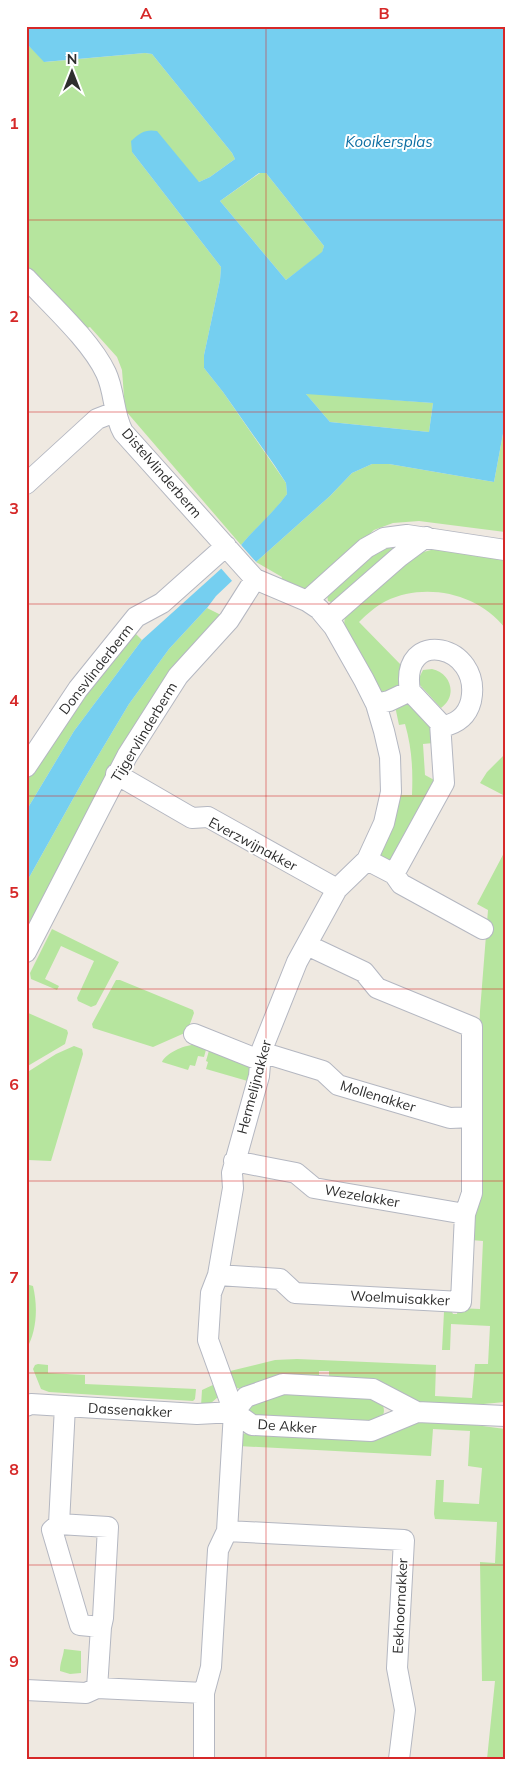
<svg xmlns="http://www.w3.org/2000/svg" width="531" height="1785" viewBox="0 0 531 1785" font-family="Mulish,sans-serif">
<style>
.green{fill:#b6e59e}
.water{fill:#75cff0;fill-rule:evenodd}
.pier{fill:#efe9e1}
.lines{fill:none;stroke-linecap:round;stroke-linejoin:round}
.minor-casing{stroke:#b4b7c1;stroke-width:22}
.minor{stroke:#fff;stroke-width:20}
.grid{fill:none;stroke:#d62828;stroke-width:1;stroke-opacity:0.55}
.labels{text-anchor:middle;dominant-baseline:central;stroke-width:4;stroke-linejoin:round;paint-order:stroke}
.street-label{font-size:14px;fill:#2e2e2e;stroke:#fff}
.water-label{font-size:15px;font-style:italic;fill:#0d6fa3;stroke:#fff}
.neatline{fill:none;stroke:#d62828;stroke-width:2}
.grid-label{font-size:16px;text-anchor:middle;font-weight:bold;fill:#d62828}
</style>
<rect width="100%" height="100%" fill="#efe9e1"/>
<path class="green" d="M26,43L45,62L145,53L152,54L232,153L235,159L210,177L199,182L132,152L221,267L220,280L204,355V368L223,392L286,483L287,494C274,513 256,527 241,545L125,410L122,370L117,357L90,327L85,329L26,266Z
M260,173H266L324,246L322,253L286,280L220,201Z
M305,393L433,403L429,432L330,422Z
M505,423V532L419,521L393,523L374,530L318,584L304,589L280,582L282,577L256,562L330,496L352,473L372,464H389L494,482Z
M404,541L334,603L328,601L327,595L367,553Z
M431,550H443L505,560V628C478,593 425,582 386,601C376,606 367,614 359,622L402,666L403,676L397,689L382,693L344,626L345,614L349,609L420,553Z
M207,608L221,615L26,936V883L83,781L129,704L169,649Z
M132,630L142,640L74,731L26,811V782L42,756Z
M432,669C451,673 458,696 441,708L419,684V678L423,670Z
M407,701L432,722L433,743L423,744L425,775L436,781L394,863L378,855L399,795H412C413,770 412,748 405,724L399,725L395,706Z
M505,754V798L503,795L480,783L487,772Z
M505,851V1402L462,1406L415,1404L406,1401L365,1378L329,1376V1371H319V1375L315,1379L244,1390C232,1388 231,1382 226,1372L275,1360L297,1359L436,1365L435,1396L472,1398L475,1364H488L490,1326L451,1324L450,1350H442L444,1312H452L453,1314H457L458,1308L480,1309L483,1241L471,1240L480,1011L488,910L477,904Z
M52,929L119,962L96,1005L91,1007L78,1001L77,998L94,961L61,946L45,979L59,986L57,990L31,979L30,973Z
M116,980H120L193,1010L194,1013L187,1032L153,1047L93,1028L92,1024Z
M26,1012L67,1030L68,1033L65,1044L26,1067Z
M195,1041L207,1046L204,1057L198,1056L195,1066L190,1065L188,1070L162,1062C165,1054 184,1045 193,1045Z
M74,1046L82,1049L83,1054L51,1161L28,1160L26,1152V1073L56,1054Z
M210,1047L251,1067V1082L206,1069L208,1062L206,1061Z
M26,1284L33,1286C38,1307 37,1331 26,1350Z
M38,1364L48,1365V1373L85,1375V1384L196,1389L195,1399L193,1401L49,1392L41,1389L33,1369L35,1365Z
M215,1384L218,1397L211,1403L201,1406L202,1390Z
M279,1391L380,1399C386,1410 385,1414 378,1424L253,1420L246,1407Z
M412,1420L453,1422L505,1429V1759H487L495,1681H482L480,1562L495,1563L497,1522L435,1519L434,1514L436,1480H444L443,1502L479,1504L482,1468L468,1466L470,1431L433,1429L431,1456L238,1446L242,1435L247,1432Z
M64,1649L81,1651V1673L70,1674L60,1671C60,1662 63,1658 64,1649Z"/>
<path class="water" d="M26,26H505V423L494,482L389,464H372L352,473L330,496L256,562L254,560L216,596L207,608L169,649L129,704L83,781L26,883V811L74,731L142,640L243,549L241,545C256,527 274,512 287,494L286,483L275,466L223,392L204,368V355L220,280L221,267L132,152L131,141C140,133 145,129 157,131L199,182L210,177L235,159L232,153L152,54L145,53L44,62L26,43ZM259,173H266L324,246L322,252L286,280L220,201ZM306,394L433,403L429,432L330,422Z"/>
<path class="pier" d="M241,545L256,562L233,582L219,566L240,548L239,547Z"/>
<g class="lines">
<g class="minor-casing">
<path id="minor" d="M26,278C51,305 91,341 106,373C115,392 113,414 123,432L255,579L307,601L319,609L334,627L364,680L376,704L384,731L390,757L391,792L384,823L367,860L337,889L297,962L261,1052L259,1076L232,1173L233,1188L218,1275L211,1293L208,1340L234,1412L227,1531L218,1550L211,1667L204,1693V1759
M26,484L97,419L115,412
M307,601L366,548L384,538L407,535L505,550
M328,619L399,557L426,537
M410,691C399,626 483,644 471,701C467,717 456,724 441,727
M376,704L389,701L410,691L440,723L444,783L394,874
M26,767L78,689L136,617L162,603L226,546
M116,774L192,818L208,817L337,889
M367,860L394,874L401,884L483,929
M26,952L127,756L178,676L229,620L255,579
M194,1034L259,1060
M261,1052L323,1071L338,1085L450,1118L472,1117
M234,1161L296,1173L314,1188L465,1214
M218,1275L280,1279L295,1293L461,1302L465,1214L472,1193V1027L377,988L364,972L307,945
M26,1406L31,1404L197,1414L234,1412
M234,1412L252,1425L371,1431L417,1412L505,1416
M234,1412L246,1397L283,1384L373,1389L417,1412
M59,1524L108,1527L103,1618L101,1627L80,1625L52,1530L59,1524L65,1406
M227,1531L404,1540L397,1668L405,1710L399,1759
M97,1688L101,1627
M26,1690L86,1693L97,1688L204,1693"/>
</g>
<use href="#minor" class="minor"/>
</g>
<path class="grid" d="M266,26V1759M26,220H505M26,412H505M26,604H505M26,796H505M26,989H505M26,1181H505M26,1373H505M26,1565H505"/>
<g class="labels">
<g class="street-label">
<text transform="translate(162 473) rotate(49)">Distelvlinderberm</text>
<text transform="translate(96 669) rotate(-52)">Donsvlinderberm</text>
<text transform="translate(144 732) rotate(-59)">Tijgervlinderberm</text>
<text transform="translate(253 844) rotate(28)">Everzwijnakker</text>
<text transform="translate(254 1087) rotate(-75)">Hermelijnakker</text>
<text transform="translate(378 1096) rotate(17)">Mollenakker</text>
<text transform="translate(362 1196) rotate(10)">Wezelakker</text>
<text transform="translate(400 1298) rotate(3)">Woelmuisakker</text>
<text transform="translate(130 1410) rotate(3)">Dassenakker</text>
<text transform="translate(287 1426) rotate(4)">De Akker</text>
<text transform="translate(400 1606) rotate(-87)">Eekhoornakker</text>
</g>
<g class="water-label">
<text x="389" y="141">Kooikersplas</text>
</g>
</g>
<rect width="531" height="1785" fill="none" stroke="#ffffff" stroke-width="55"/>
<g transform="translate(72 72)" stroke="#ffffff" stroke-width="4" paint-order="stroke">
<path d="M0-4L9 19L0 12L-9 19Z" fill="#2e2e2e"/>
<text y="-8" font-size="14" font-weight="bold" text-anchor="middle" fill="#2e2e2e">N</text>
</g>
<rect x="28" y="28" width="476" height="1730" class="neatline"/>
<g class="grid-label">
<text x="146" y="19">A</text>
<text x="384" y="19">B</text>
<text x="14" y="129">1</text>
<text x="14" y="322">2</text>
<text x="14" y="514">3</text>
<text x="14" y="706">4</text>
<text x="14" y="898">5</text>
<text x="14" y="1090">6</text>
<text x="14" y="1283">7</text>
<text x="14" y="1475">8</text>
<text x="14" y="1667">9</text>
</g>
</svg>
